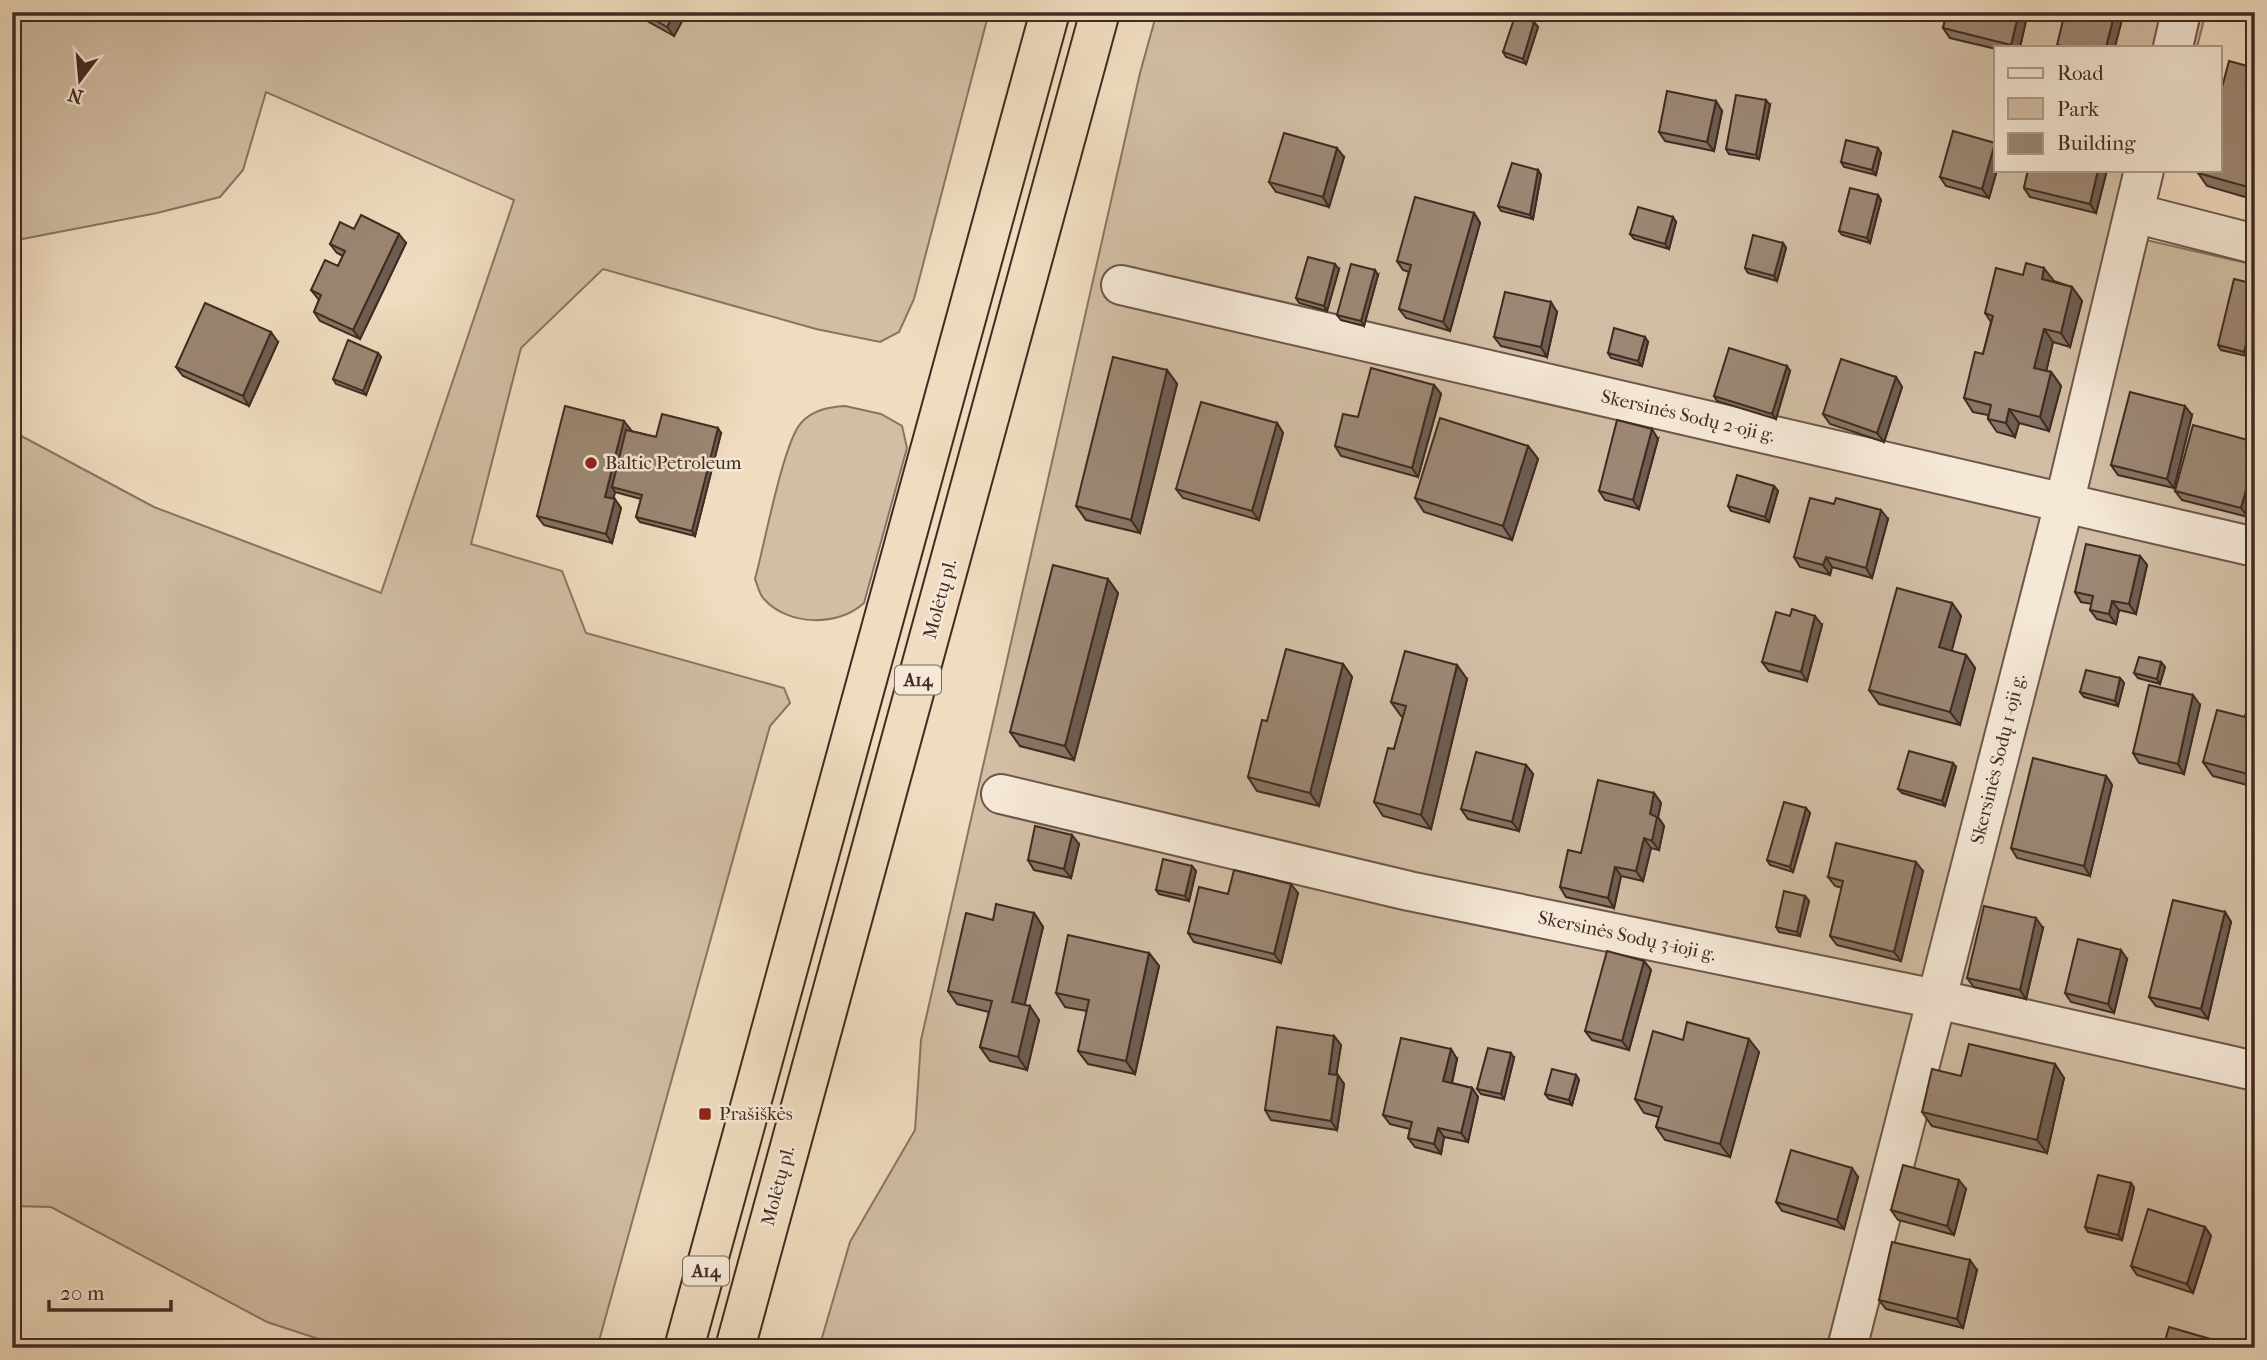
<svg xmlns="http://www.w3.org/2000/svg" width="2267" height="1360" viewBox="0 0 2267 1360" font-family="'IM FELL French Canon',serif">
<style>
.green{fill:#d2bea5;stroke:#897464;stroke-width:2}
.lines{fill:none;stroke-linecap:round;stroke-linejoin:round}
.street-casing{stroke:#6c574a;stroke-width:42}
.highway-casing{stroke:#402b22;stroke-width:42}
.street{stroke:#f5e8d6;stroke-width:38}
.highway{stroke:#f0dcc0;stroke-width:38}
.wall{fill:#867464;stroke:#402b22;stroke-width:2}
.shaded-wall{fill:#6d5e51;stroke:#402b22;stroke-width:2}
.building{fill:#9c8774;stroke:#402b22;stroke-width:2}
.poi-dot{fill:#8f2418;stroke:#f5e8d6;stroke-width:2.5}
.labels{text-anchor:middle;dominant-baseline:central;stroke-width:5;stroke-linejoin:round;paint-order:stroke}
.shield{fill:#f5e8d6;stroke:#766458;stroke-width:2}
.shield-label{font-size:18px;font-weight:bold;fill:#402b22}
.street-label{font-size:19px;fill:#402b22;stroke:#f5e8d6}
.poi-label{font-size:19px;fill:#402b22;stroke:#f5e8d6;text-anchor:start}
</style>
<rect width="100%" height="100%" fill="#f0dcc0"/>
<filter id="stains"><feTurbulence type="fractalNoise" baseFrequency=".00286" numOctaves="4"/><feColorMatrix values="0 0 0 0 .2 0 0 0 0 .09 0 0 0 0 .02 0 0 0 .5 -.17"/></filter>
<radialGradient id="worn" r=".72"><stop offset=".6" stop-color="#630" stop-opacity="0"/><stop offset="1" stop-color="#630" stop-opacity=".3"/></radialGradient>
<path class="green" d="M12,12H989L914,299L899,332L880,342L816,329L603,269L521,348L471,544L562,571L586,633L784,688L790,703L770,726L597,1348H346L267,1322L51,1207L12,1206V431L154,507L381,593L514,200L266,92L243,170L220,197L157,213L12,241Z
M1157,12H2206L2197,47H1996V170H2164L2146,240L2255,265V1348H819L850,1242L915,1130L921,1040L1140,73Z
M845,406L881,414L902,426L907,448L864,603C838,627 788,626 764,599C759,594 758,586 755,579C764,547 783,443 801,423C812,410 829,407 845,406Z"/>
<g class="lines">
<g class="street-casing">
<path id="street" d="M2173,47L2181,12
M2134,213L2255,244
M1121,285L2255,547
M1001,794L1409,891L1936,999L2255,1071
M1847,1348L2064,504L2144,170"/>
</g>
<g class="highway-casing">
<path id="highway" d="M684,1348L1050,12
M735,1348L1100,12"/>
</g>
<use href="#street" class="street"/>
<use href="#highway" class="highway"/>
</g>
<path class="wall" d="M631,12H687L674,36Z
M1893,12H1914L1913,17Z
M1947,12H2028L2020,47H1996V49L1950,38L1943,28Z
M1534,22L1538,27L1526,64L1506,57L1503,52Z
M2255,68V200L2207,186L2198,173Z
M1770,105L1759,159L1729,154L1726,149Z
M1722,111L1714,151L1665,141L1659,132Z
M1881,153L1876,175L1844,167L1841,162Z
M1344,157L1329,207L1276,192L1269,182Z
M1538,170L1541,175L1533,219L1501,211L1498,206Z
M1997,170L1989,198L1946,186L1940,177Z
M2028,170H2107L2096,213L2030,197L2024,188Z
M1878,195L1881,200L1870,243L1842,235L1839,231Z
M1474,213L1480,223L1450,331L1406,318L1399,309L1409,272L1403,270L1397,261Z
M1676,222L1669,249L1634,239L1630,234Z
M354,229L406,243L360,339L320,321L314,312L319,300L311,290L338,266L343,256L337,253L330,244Z
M1783,243L1786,248L1777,281L1748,273L1745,268Z
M1339,269L1327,311L1299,303L1296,298Z
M1378,275L1364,326L1341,320L1337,315Z
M2023,275L2054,281L2072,287L2082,301L2070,347L2053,342L2046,371L2051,372L2061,386L2049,431L2019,423L2015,437L1997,432L1988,419V415L1973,412L1964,398L1983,354L1991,322L1985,313Z
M2255,284V326L2247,356L2221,350L2218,345Z
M1557,312L1547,357L1501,346L1494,337Z
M278,342L249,406L183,376L176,367Z
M1648,342L1642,366L1611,358L1608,353Z
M378,353L381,357L366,395L336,384L333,379Z
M1167,370L1177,384L1140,533L1086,520L1076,506Z
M1790,371L1776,419L1717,401L1714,396Z
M1896,377L1902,387L1884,442L1830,424L1823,414Z
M1434,385L1441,394L1418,477L1341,456L1335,446L1358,417Z
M2192,415L2174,488L2118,475L2111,465Z
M1277,423L1283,433L1259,520L1183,498L1176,489Z
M631,431L656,437L721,433L695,536L640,522L636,517L641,499L615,492L613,498L621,508L612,543L544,525L537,516Z
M1658,439L1639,509L1605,500L1599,491Z
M2255,442V491L2248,517L2182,500L2175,491Z
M1528,446L1538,459L1512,540L1424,512L1415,498Z
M1774,486L1778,491L1769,522L1731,511L1728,506Z
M1888,519L1872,578L1832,567L1830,575L1800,567L1794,557Z
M2140,556L2147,565L2136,614L2119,610L2116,624L2097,619L2090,610L2092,604L2081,602L2075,592Z
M1118,593L1074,760L1020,746L1010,732Z
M1952,603L1961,616L1951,651L1966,655L1975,668L1960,725L1879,704L1869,690Z
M1822,625L1807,681L1769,671L1762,662Z
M2161,662L2165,667L2160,684L2138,678L2134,673Z
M1343,664L1352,677L1319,806L1257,791L1248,777L1267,721Z
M2120,678L2124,683L2118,706L2084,697L2080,692Z
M1467,679L1431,829L1383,816L1374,802L1394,749L1403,717L1401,716L1391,702Z
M2255,681V787L2213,776L2203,762L2245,717Z
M2200,705L2184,774L2139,763L2133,753Z
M1526,765L1533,774L1519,831L1468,819L1461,809Z
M1956,767L1945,806L1902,793L1898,789Z
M2106,776L2112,785L2090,876L2017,858L2011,848Z
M1654,793L1661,803L1658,817L1664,826L1659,850L1651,848L1643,881L1621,876L1614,908L1566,897L1560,887L1581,853Z
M1806,808L1810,813L1793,872L1770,865L1767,860Z
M1079,844L1071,878L1034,870L1028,860Z
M1192,866L1196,871L1189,901L1159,894L1156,890Z
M1923,871L1901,961L1837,945L1830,936L1842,888L1835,886L1828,877Z
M1298,893L1281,963L1194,942L1188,933L1228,894Z
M1805,896L1809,901L1800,936L1779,932L1776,927Z
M2225,912L2231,922L2208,1019L2156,1006L2149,997Z
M1034,913L1043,927L1024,1005L1039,1020L1027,1070L990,1061L980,1047L989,1012L957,1004L948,991L993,920Z
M2043,928L2026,999L1974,987L1967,978Z
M1149,953L1159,966L1135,1074L1088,1064L1078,1051L1087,1011L1065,1007L1056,993Z
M2127,959L2114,1013L2071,1002L2065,993Z
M1644,961L1651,970L1629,1050L1592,1040L1585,1031Z
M1334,1036L1341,1045L1336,1075L1344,1084L1337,1130L1271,1120L1265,1110Z
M1683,1040L1759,1052L1730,1157L1665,1140L1656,1127L1659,1117L1644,1113L1635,1099Z
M1514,1058L1504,1099L1481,1094L1477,1089Z
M1457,1059L1452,1083L1472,1088L1478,1097L1468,1142L1444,1137L1441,1154L1415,1147L1408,1138L1410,1129L1390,1124L1383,1115Z
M1576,1075L1579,1080L1572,1105L1549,1099L1545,1094Z
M1961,1076L2064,1078L2047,1153L1932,1126L1922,1112Z
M1858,1177L1844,1229L1782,1211L1776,1202Z
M2131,1183L2134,1188L2122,1240L2088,1232L2085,1227Z
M1966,1189L1954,1235L1898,1220L1891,1210Z
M2205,1227L2211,1236L2193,1293L2137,1275L2131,1266Z
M1977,1270L1963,1328L1886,1309L1879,1300Z"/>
<path class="shaded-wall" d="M676,12H687L674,36L667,27Z
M2019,12H2028L2020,47H2013L2011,45Z
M2115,12H2121L2123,16L2115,47H2106Z
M1534,22L1538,27L1526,64L1523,59Z
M1766,100L1770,105L1759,159L1756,155Z
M1716,101L1722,111L1714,151L1707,142Z
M1995,143L1996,170H1997L1989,198L1982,189Z
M1337,148L1344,157L1329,207L1323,197Z
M1878,148L1881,153L1876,175L1872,170Z
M1538,170L1541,175L1533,219L1530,215Z
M2098,170H2107L2096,213L2090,204Z
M1878,195L1881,200L1870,243L1867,238Z
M1474,213L1480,223L1450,331L1443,322Z
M1673,217L1676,222L1669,249L1665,244Z
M399,234L406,243L360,339L353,330Z
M1783,243L1786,248L1777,281L1774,276Z
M1335,264L1339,269L1327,311L1324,306Z
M2044,268L2054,281L2051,292L2042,279Z
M1375,270L1378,275L1364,326L1361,321Z
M2072,287L2082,301L2070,347L2061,333Z
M1551,302L1557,312L1547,357L1541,347Z
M2255,308V326L2247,356L2244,352Z
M2044,329L2053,342L2044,381L2034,368Z
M271,332L278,342L249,406L243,396Z
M1645,337L1648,342L1642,366L1638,361Z
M378,353L381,357L366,395L363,391Z
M1787,366L1790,371L1776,419L1772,414Z
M1167,370L1177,384L1140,533L1131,520Z
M2051,372L2061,386L2049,431L2040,417Z
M1896,377L1902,387L1884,442L1877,433Z
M1434,385L1441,394L1418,477L1412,468Z
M2185,406L2192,415L2174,488L2167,479Z
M2009,409L2019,423L2015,437L2006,423Z
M624,421L631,430L612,487L615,492L612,506L605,497Z
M1277,423L1283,433L1259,520L1252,511Z
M718,428L721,433L695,536L692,531Z
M1652,429L1658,439L1639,509L1633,500Z
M1528,446L1538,459L1512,540L1503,526Z
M2255,457V491L2248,517L2241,508Z
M1774,486L1778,491L1769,522L1765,517Z
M615,499L621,508L612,543L606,534Z
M1881,510L1888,519L1872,578L1866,568Z
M2140,556L2147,565L2136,614L2129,604Z
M1826,557L1832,567L1830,575L1823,565Z
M1108,579L1118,593L1074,760L1065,746Z
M2112,601L2119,610L2116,624L2109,614Z
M1952,603L1961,616L1949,661L1939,647Z
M1815,616L1822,625L1807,681L1801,672Z
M1966,655L1975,668L1960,725L1950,712Z
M2161,662L2165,667L2160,684L2157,679Z
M1343,664L1352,677L1319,806L1310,793Z
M1457,665L1467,679L1431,829L1421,815Z
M2120,678L2124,683L2118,706L2115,701Z
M2193,695L2200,705L2184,774L2178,764Z
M1953,763L1956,767L1945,806L1942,801Z
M1526,765L1533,774L1519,831L1512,822Z
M2106,776L2112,785L2090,876L2084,866Z
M1654,793L1661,803L1658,817L1664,826L1659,850L1652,841L1650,814Z
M1806,808L1810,813L1793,872L1790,867Z
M1072,835L1079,844L1071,878L1064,869Z
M1644,838L1651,848L1643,881L1636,871Z
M1916,862L1923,871L1901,961L1894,952Z
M1192,866L1196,871L1189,901L1185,896Z
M1615,867L1621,876L1614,908L1608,898Z
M1291,884L1298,893L1281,963L1274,954Z
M1805,896L1809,901L1800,936L1797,932Z
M2225,912L2231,922L2208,1019L2201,1009Z
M1034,913L1043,927L1022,1016L1012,1002Z
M2036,918L2043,928L2026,999L2020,990Z
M2121,950L2127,959L2114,1013L2108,1004Z
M1149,953L1159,966L1135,1074L1126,1061Z
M1644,961L1651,970L1629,1050L1622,1041Z
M1030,1006L1039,1020L1027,1070L1018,1057Z
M1334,1036L1341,1045L1335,1083L1329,1074Z
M1749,1039L1759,1052L1730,1157L1720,1144Z
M1451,1049L1457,1059L1450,1091L1443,1081Z
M1511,1053L1514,1058L1504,1099L1501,1094Z
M2055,1064L2064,1078L2047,1153L2037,1140Z
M1338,1075L1344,1084L1337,1130L1331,1121Z
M1576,1075L1579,1080L1572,1105L1569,1100Z
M1472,1088L1478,1097L1468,1142L1461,1133Z
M1438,1128L1444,1137L1441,1154L1434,1144Z
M1852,1168L1858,1177L1844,1229L1837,1220Z
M1959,1180L1966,1189L1954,1235L1947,1226Z
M2131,1183L2134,1188L2122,1240L2118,1235Z
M2205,1227L2211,1236L2193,1293L2187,1284Z
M1970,1260L1977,1270L1963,1328L1957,1319Z
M2214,1340L2219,1348H2212Z"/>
<path class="building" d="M641,12H676L667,27Z
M1947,12H2019L2011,45L1943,28Z
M2065,12H2115L2106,47H2067L2057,45Z
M1515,16L1534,22L1523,59L1503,52Z
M2229,61L2255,68V189L2198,173L2199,170H2220V95Z
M1667,91L1716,101L1707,142L1659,132Z
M1736,95L1766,100L1756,155L1726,149Z
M1953,131L1995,143L1982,189L1940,177Z
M1284,133L1337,148L1323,197L1269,182Z
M1846,140L1878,148L1872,170L1841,162Z
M1512,163L1538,170L1530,215L1498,206Z
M2028,170H2098L2090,204L2024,188Z
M1850,188L1878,195L1867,238L1839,231Z
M1415,197L1474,213L1443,322L1399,309L1411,265L1397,261Z
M1638,207L1673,217L1665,244L1630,234Z
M361,215L399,234L353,330L314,312L321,295L311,290L325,260L338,266L345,251L330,244L340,222L354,229Z
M1753,235L1783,243L1774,276L1745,268Z
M1308,257L1335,264L1324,306L1296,298Z
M2026,263L2044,268L2042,279L2072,287L2061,333L2044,329L2034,368L2051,372L2040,417L2009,409L2006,423L1988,419L1991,405L1964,398L1975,352L1983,354L1993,316L1985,313L1996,268L2023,275Z
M1351,264L1375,270L1361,321L1337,315Z
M2234,279L2255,284V308L2244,352L2218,345Z
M1505,292L1551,302L1541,347L1494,337Z
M205,303L271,332L243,396L176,367Z
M1614,328L1645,337L1638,361L1608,353Z
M348,340L378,353L363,391L333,379Z
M1729,348L1787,366L1772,414L1714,396Z
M1113,357L1167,370L1131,520L1076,506Z
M1841,359L1896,377L1877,433L1823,414Z
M1371,368L1434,385L1412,468L1335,446L1343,414L1358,417Z
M2130,392L2185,406L2167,479L2111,465Z
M1201,402L1277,423L1252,511L1176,489Z
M565,406L624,421L605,497L615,499L606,534L537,516Z
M662,414L718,428L692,531L636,517L642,495L612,487L626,430L656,437Z
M1440,418L1528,446L1503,526L1415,498Z
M1617,420L1652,429L1633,500L1599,491Z
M2193,425L2255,442V457L2241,508L2175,491Z
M1737,475L1774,486L1765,517L1728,506Z
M1810,498L1834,504L1836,498L1881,510L1866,568L1826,557L1823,565L1794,557Z
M2086,544L2140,556L2129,604L2112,601L2109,614L2090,610L2093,596L2075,592Z
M1053,565L1108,579L1065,746L1010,732Z
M1897,588L1952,603L1939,647L1966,655L1950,712L1869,690Z
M1792,609L1815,616L1801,672L1762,662L1776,612L1790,616Z
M1286,649L1343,664L1310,793L1248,777L1262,720L1267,721Z
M1405,651L1457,665L1421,815L1374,802L1388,748L1394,749L1406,706L1391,702Z
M2139,657L2161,662L2157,679L2134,673Z
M2086,670L2120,678L2115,701L2080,692Z
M2254,681L2255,776L2203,762L2217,710L2245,717Z
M2149,685L2193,695L2178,764L2133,753Z
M1909,751L1953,763L1942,801L1898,789Z
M1476,752L1526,765L1512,822L1461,809Z
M2033,758L2106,776L2084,866L2011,848Z
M1598,780L1654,793L1650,814L1657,817L1652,841L1644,838L1636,871L1615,867L1608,898L1560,887L1568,850L1581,853Z
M1784,802L1806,808L1790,867L1767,860Z
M1035,826L1072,835L1064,869L1028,860Z
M1836,843L1916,862L1894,952L1830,936L1843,881L1828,877Z
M1163,859L1192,866L1185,896L1156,890Z
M1234,870L1291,884L1274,954L1188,933L1199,887L1228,894Z
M1784,891L1805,896L1797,932L1776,927Z
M2173,900L2225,912L2201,1009L2149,997Z
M996,904L1034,913L1012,1002L1030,1006L1018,1057L980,1047L992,1001L948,991L966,913L993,920Z
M1984,906L2036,918L2020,990L1967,978Z
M1068,935L1149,953L1126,1061L1078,1051L1089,1000L1056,993Z
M2078,939L2121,950L2108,1004L2065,993Z
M1607,951L1644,961L1622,1041L1585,1031Z
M1687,1022L1749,1039L1720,1144L1656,1127L1662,1107L1635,1099L1653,1031L1683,1040Z
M1277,1027L1334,1036L1329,1074L1338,1075L1331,1121L1265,1110Z
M1401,1038L1451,1049L1443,1081L1472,1088L1461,1133L1438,1128L1434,1144L1408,1138L1412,1122L1383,1115Z
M1969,1044L2055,1064L2037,1140L1922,1112L1932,1069L1961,1076Z
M1488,1048L1511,1053L1501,1094L1477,1089Z
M1552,1069L1576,1075L1569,1100L1545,1094Z
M1791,1150L1852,1168L1837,1220L1776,1202Z
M1903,1165L1959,1180L1947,1226L1891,1210Z
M2098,1175L2131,1183L2118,1235L2085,1227Z
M2148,1209L2205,1227L2187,1284L2131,1266Z
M1892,1242L1970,1260L1957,1319L1879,1300Z
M2169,1327L2214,1340L2212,1348H2163Z"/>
<g class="poi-dot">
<circle cx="591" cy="463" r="7"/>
<rect x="698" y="1107" width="14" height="14" rx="3.5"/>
</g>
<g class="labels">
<g class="shield">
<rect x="895" y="665.5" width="46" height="29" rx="5"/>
<rect x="683" y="1256.5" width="46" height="29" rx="5"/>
</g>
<g class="shield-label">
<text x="918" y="680">A14</text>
<text x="706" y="1271">A14</text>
</g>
<g class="street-label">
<text transform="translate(1688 416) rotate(13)">Skersinės Sodų 2-oji g.</text>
<text transform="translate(940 599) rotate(-75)">Molėtų pl.</text>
<text transform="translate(1998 759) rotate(-76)">Skersinės Sodų 1-oji g.</text>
<text transform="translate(1627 936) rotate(12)">Skersinės Sodų 3-ioji g.</text>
<text transform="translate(778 1186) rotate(-75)">Molėtų pl.</text>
</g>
<g class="poi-label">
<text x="605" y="463">Baltic Petroleum</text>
<text x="719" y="1114">Prašiškės</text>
</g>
</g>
<rect width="2267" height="1360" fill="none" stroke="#f0dcc0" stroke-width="42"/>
<rect x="14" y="14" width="2239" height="1332" fill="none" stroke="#402b22" stroke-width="3.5"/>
<rect x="21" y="21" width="2225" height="1318" fill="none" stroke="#402b22" stroke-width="2"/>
<rect x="1994" y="46" width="228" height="126" fill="#f5e8d6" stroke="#ad9c8e" stroke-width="2"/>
<rect x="2008" y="68" width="35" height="10" fill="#f5e8d6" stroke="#ad9c8e" stroke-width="2"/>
<text x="2057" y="80" font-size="21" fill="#402b22">Road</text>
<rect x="2008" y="98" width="35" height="21" fill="#d2bea5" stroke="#ad9c8e" stroke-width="2"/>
<text x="2057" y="116" font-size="21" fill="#402b22">Park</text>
<rect x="2008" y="133" width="35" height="21" fill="#9c8774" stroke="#ad9c8e" stroke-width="2"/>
<text x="2057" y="150" font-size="21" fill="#402b22">Building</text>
<g transform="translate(80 80) rotate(196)" stroke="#f5e8d6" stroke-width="5" paint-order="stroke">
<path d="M0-5L12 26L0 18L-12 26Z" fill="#402b22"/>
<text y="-10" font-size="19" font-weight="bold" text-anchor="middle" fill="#402b22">N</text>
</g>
<path d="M49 1300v10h122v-10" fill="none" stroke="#402b22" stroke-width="3.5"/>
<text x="60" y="1300" font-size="21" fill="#402b22" stroke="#f5e8d6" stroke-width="5" paint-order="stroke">20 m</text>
<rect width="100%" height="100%" filter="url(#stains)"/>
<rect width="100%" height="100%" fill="url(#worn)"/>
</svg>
